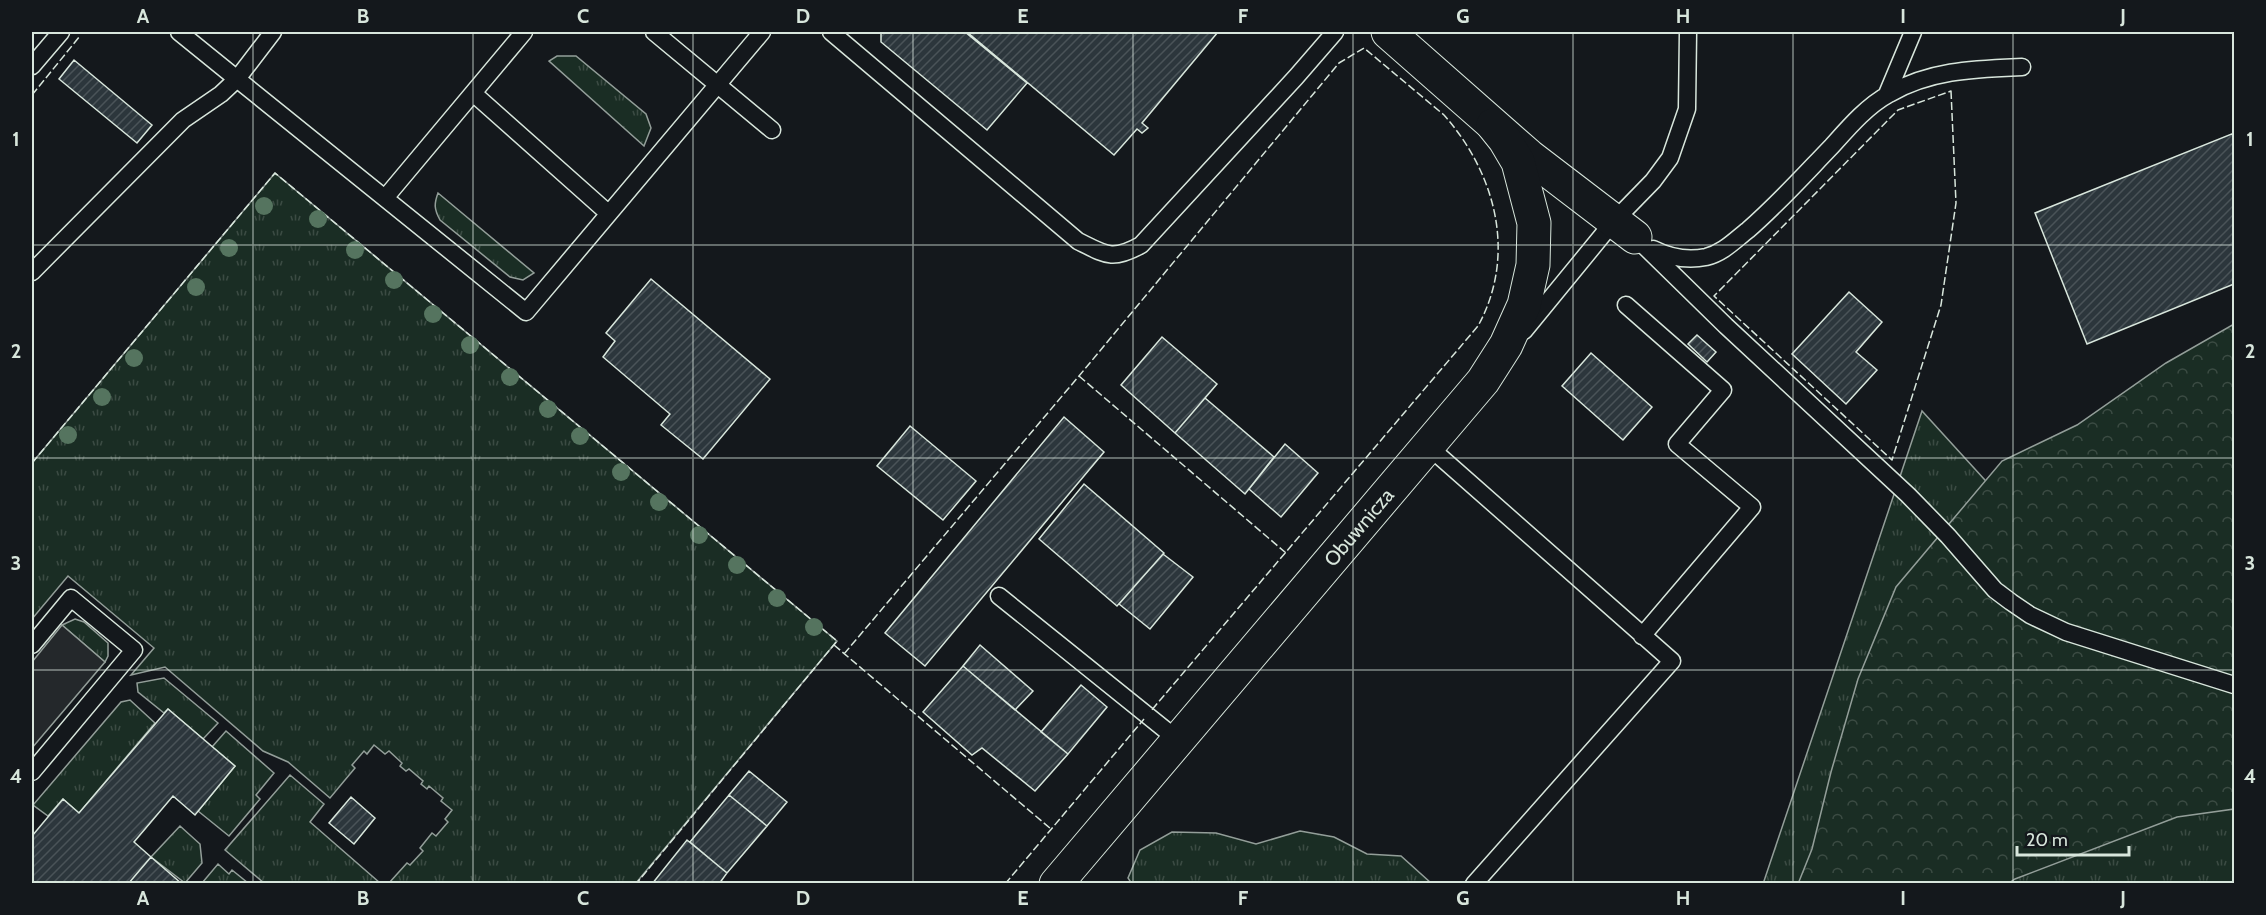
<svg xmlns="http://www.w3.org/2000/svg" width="2266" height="915" viewBox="0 0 2266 915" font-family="Cabin,sans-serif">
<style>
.grass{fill:url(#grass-tufts);stroke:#939e99;stroke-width:1.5}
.forest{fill:url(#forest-crowns);stroke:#939e99;stroke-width:1.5}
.parking{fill:#24282b;stroke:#939e99;stroke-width:1.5}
.building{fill:url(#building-hatch);stroke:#d8e6dc;stroke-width:1.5}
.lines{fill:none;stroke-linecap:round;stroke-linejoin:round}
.lane-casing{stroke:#d8e6dc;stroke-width:19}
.street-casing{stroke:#d8e6dc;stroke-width:35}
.lane{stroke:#14181c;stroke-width:16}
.street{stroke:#14181c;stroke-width:33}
.fence{stroke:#d8e6dc;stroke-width:1.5;stroke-dasharray:8 3;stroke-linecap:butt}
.tree{fill:#55745f}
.grid{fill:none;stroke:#d8e6dc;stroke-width:1.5;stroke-opacity:0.55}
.labels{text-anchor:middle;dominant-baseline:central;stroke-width:4.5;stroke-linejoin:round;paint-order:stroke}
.street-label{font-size:20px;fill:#d8e6dc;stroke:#14181c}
.neatline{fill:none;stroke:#d8e6dc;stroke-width:2}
.grid-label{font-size:20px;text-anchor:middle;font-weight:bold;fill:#d8e6dc}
</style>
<defs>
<pattern id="grass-tufts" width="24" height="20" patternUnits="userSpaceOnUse" patternTransform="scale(1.5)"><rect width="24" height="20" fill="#1a2d24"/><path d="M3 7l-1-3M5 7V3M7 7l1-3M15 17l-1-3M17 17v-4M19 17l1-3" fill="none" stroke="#3b4b43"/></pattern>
<pattern id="forest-crowns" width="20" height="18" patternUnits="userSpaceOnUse" patternTransform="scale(1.5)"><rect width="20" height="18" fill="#1a2d24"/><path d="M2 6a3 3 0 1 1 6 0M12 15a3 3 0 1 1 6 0" fill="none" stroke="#3b4b43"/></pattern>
<pattern id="building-hatch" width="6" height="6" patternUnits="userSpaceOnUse" patternTransform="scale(1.5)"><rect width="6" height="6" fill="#2c363c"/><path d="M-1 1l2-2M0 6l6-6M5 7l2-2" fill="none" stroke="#4a5358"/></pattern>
</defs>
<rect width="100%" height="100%" fill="#14181c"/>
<path class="grass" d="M557,56H576L646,114L651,128L644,146L549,61Z
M275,173L837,641L636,883H389L407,863L410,865L423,851L420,848L432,833L436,836L448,822L445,819L452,810L441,801L443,798L429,786L427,789L421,784L423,781L409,769L406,771L400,766L402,763L389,751L385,754L374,745L367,754L364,751L352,765L355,768L330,798L288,762L263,751L165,667L131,675L154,648L68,576L32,619V463Z
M438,193L534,273L523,280L510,277L440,220C434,209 434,204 438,193Z
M2234,339V883L1763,884L1922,411L2005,502Z
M75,619L84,622L108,643V656L105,662L62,625Z
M164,678L218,723L203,739L168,709L164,713L138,692L137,683Z
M130,700L155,723L79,813L63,799L48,816L33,805L121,702Z
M226,731L274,773L256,795L260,799L229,836L198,811L235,766L212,747Z
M290,775L324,804L310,822L380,883H264L225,850Z
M180,826L200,844L202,863L185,883L151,857Z
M1300,831L1334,837L1367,854L1401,856L1431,883L1132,884L1128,878L1140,850L1172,832L1216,833L1256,844Z
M218,864L229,874L232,870L248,883H202Z"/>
<path class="forest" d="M2234,324V809L2177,817L2015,879L2009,883L1798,884L1812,849L1831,772L1858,679L1896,587L2002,461L2077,425L2166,363Z"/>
<path class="parking" d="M62,625L105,662L32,748V662Z"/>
<path class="building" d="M881,32H965L1027,83L987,130L881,42Z
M967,32H1218L1142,123L1148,128L1142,133L1137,129L1114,155Z
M74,60L152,125L137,143L59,79Z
M2234,133V284L2087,344L2035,213Z
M651,279L770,379L703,459L661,425L670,414L603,357L615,341L606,333Z
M1849,292L1882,322L1856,352L1877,370L1846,404L1792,354Z
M1697,335L1716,352L1707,362L1688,344Z
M1162,337L1217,384L1175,433L1121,385Z
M1591,353L1652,407L1623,440L1562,386Z
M1205,398L1274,457L1245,494L1175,433Z
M1064,417L1104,452L925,666L885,633Z
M910,426L976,481L943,520L877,466Z
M1285,444L1318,473L1281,517L1249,489Z
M1084,484L1164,553L1117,606L1039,539Z
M1163,554L1193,577L1150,629L1119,604Z
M980,645L1033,691L1015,710L963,666Z
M963,666L1068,754L1035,791L982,748L972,755L923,712Z
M1081,685L1107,707L1068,754L1041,732Z
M168,709L235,766L195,815L173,796L134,842L151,857L128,884H34L32,882V836L63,799L79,813Z
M749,771L787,802L767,826L729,795Z
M729,795L767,826L727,873L690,842Z
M351,797L375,818L354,844L329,823Z
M687,840L727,873L719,884H652Z
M151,857L182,884H128Z"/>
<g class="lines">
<g class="lane-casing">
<path id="lane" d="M273,32L237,79L526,312L762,32
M654,32L772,130
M831,32L1078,241C1106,255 1112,261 1141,245L1296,77L1335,32
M32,66L61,32
M473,93L608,213
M1887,94L1913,32
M385,198L524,32
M1635,237L1726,326L1908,495L1948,536L1995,590L2011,602L2030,615L2066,632L2234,685
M1653,249C1669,257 1687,261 1706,257C1723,253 1735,240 1748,230C1778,204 1804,175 1832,146C1849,127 1867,106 1889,94C1930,70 1975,69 2022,67
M32,272L183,120L221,94L237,79L179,32
M1626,305L1723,390L1677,444L1752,507L1642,636
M1524,331L1614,221L1653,181L1670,158L1687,109L1688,32
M1428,446L1672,661L1474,884
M999,596L1178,740
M32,645L71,598L134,650L32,772"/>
</g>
<g class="street-casing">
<g id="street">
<path d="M1388,32L1529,156L1635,237"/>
<path id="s1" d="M1056,884L1483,381L1506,345L1524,305L1533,265L1534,223L1518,162L1505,140L1493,125"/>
</g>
</g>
<use href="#lane" class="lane"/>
<use href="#street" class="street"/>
<path class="fence" d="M1951,91L1956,203L1941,305L1892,460L1714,296L1898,110Z
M32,95L80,36
M1079,376L1286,553
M32,463L275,173L837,641L636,884
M834,645L1051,829
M844,654L1079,376L1339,63L1364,48L1444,115C1496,174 1517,255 1478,326L1150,712
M1005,884L1144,719"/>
</g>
<g class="tree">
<circle cx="264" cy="206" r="9"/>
<circle cx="318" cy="219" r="9"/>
<circle cx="229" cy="248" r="9"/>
<circle cx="355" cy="250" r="9"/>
<circle cx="394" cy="280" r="9"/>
<circle cx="196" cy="287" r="9"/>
<circle cx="433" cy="314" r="9"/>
<circle cx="470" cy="345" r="9"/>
<circle cx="134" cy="358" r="9"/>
<circle cx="510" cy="377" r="9"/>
<circle cx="102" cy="397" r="9"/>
<circle cx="548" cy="409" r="9"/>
<circle cx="68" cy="435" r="9"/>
<circle cx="580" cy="436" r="9"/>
<circle cx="621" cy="472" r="9"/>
<circle cx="659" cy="502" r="9"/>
<circle cx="699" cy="535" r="9"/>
<circle cx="737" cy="565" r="9"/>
<circle cx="777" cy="598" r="9"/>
<circle cx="814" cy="627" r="9"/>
</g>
<path class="grid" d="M253,32V884M473,32V884M693,32V884M913,32V884M1133,32V884M1353,32V884M1573,32V884M1793,32V884M2013,32V884M32,245H2234M32,458H2234M32,670H2234"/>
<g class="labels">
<g class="street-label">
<text stroke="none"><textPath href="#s1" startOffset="468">Obuwnicza</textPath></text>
</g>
</g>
<rect width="2266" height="915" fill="none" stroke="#14181c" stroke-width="66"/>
<path d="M2017 846v9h112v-9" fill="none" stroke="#d8e6dc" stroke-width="3"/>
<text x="2026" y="846" font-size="18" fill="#d8e6dc" stroke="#14181c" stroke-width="4.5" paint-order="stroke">20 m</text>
<rect x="33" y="33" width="2200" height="849" class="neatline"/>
<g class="grid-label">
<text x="143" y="23">A</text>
<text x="363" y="23">B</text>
<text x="583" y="23">C</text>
<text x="803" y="23">D</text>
<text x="1023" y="23">E</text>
<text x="1243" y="23">F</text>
<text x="1463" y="23">G</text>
<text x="1683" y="23">H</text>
<text x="1903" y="23">I</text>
<text x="2123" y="23">J</text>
<text x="16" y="146">1</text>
<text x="2250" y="146">1</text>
<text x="16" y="358">2</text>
<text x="2250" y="358">2</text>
<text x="16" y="570">3</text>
<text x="2250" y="570">3</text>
<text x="16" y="783">4</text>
<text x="2250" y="783">4</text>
<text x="143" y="905">A</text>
<text x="363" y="905">B</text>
<text x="583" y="905">C</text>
<text x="803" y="905">D</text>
<text x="1023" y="905">E</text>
<text x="1243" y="905">F</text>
<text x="1463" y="905">G</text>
<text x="1683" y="905">H</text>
<text x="1903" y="905">I</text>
<text x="2123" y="905">J</text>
</g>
</svg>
